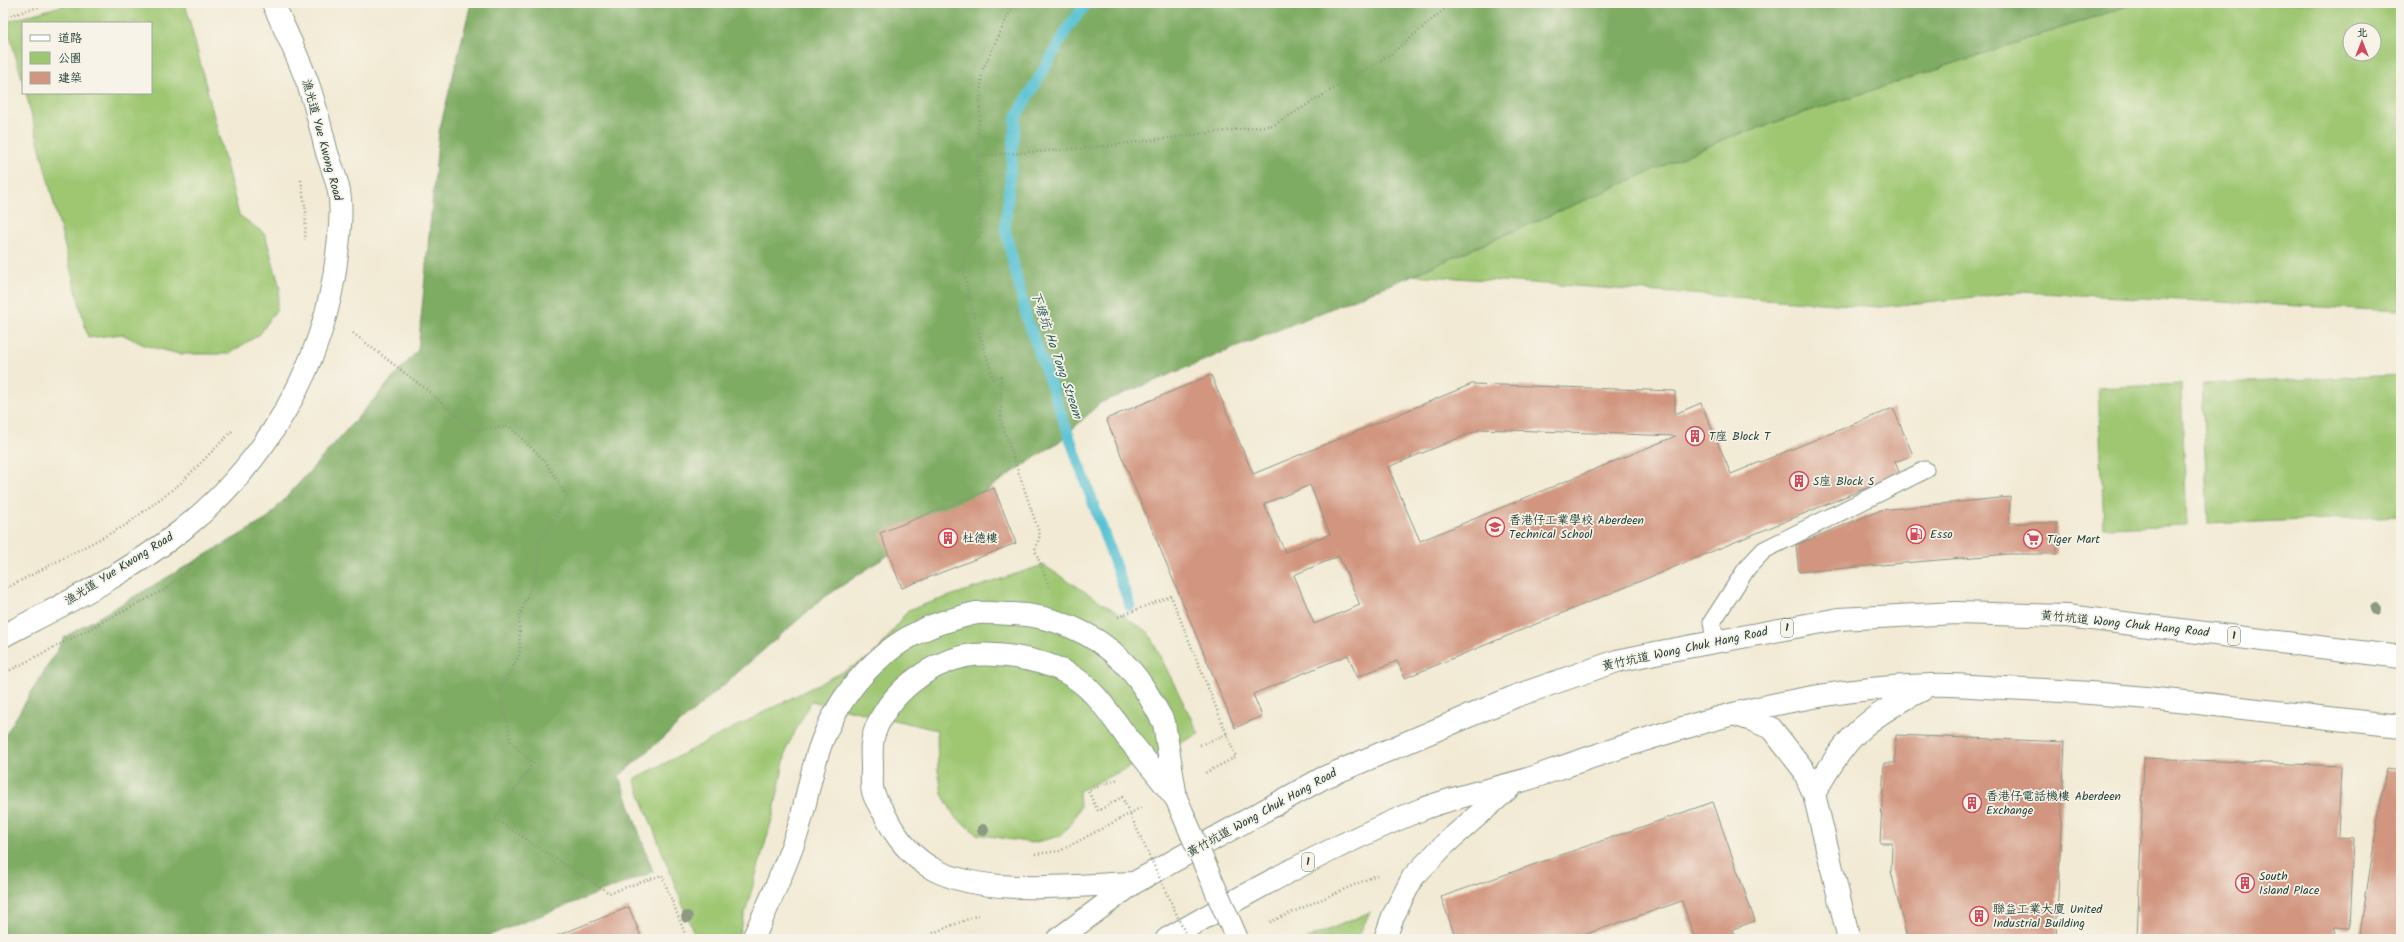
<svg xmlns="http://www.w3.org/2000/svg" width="2404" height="942" viewBox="0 0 2404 942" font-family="Kalam,'LXGW WenKai TC',sans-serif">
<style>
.green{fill:#9fc772;stroke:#5f8253;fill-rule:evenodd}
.forest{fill:#7fac64;stroke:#4f744c}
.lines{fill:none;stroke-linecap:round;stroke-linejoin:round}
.stream{stroke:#59c2d4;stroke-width:11}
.building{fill:#d29680;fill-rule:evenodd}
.service-casing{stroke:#889484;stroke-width:19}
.tertiary-casing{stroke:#889484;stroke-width:24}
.trunk-casing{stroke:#889484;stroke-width:24}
.path{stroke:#889484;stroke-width:2.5;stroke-dasharray:1 3;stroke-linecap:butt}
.service{stroke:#fff;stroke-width:17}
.tertiary{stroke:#fff;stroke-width:22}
.trunk{stroke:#fff;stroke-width:22}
.trunk-bridge-casing{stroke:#889484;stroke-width:24;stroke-linecap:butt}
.path-bridge{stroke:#889484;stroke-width:2.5;stroke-dasharray:1 3;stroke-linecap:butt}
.trunk-bridge{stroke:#fff;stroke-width:22}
.tree{fill:#8c9a83}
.labels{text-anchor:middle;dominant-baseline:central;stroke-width:3.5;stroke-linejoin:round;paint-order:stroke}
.shield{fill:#f7f3e8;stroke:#60746a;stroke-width:1}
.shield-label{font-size:11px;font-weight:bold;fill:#1f3d34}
.street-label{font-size:12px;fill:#1f3d34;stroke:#f7f3e8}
.poi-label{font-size:12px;fill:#1f3d34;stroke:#f7f3e8;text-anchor:start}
.water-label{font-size:13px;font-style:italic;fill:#2e5e5c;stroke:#f7f3e8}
</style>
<rect width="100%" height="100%" fill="#f7f3e8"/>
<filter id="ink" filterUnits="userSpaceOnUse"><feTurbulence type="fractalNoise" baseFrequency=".025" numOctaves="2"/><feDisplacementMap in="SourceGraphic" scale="8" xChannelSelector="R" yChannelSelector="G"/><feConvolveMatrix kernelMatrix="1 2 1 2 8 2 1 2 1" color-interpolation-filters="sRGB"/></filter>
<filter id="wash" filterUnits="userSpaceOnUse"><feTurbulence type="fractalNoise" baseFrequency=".012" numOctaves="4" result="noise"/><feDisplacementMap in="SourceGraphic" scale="16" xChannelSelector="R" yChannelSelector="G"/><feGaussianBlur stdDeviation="0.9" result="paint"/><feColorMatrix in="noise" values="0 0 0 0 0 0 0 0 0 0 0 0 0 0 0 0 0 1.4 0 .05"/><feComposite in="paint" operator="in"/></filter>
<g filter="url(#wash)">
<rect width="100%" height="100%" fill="#f2ead4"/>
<path class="green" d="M71,3H185L239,215L265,234L280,288L276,310L260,334L228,354H179L144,345L122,334L88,338L26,93H151V23H23V82L6,22Z
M2137,3H2401V311L2021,292L1880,307L1413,275L1727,138ZM2350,30H2374V54H2350Z
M2401,375V516L2208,524L2202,384Z
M2181,384L2187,525L2104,528L2098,388Z
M1043,565L1148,632L1199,734L1079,791L1080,807L1072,822L1060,836L1032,843L977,834L955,817L942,794L938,770L937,730L811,701L787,747L773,816L739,934L720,939H696L634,779L875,655L908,610Z
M1370,912L1357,939H1307Z"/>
<path class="forest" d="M471,3H2137L1727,138L1413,275L1100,403L1060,441L822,599L619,776L653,872L480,939H3V739L65,637L267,519L418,350L439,132Z"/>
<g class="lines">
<path class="stream" d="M1087,3L1069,26L1016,117L1005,228L1026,316L1130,606"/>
</g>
<g id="blocks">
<path class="building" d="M1211,375L1253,474L1472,384L1675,391V414L1701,403L1731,474L1893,408L1913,455L1895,462L1900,474L1405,678L1397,661L1357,677L1348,655L1253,694L1262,716L1235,728L1106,419ZM1481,429L1676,436L1420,541L1388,467ZM1310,485L1330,534L1285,552L1264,504ZM1339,556L1360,605L1314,624L1294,575Z
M994,488L1016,543L902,588L880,533Z
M2010,497L2009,523H2057V554H2009L1799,572L1796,545L1881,510Z
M1896,735L2065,742L2056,939H1907L1891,871L1892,843H1880L1884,763H1895Z
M2144,758L2341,766L2338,837L2354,838L2350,928L2335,927L2334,939H2137Z
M2386,769L2401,771V939H2359Z
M1713,802L1755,921L1733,929L1737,939H1695L1682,901L1572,939H1456L1441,897Z
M629,907L642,939H549Z"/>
</g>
</g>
<g filter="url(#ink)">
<use href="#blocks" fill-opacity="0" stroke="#889484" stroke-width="1"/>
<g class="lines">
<g class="service-casing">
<path id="service" d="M1715,641L1712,622L1747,568L1764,550L1925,470"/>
</g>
<g class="tertiary-casing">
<path id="tertiary" d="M3,636C64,604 128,573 182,530C267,462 325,364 337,255C339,237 342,218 340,199C339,184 332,168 327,153C321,130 316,106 308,84C298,56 285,30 273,3"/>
</g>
<g class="trunk-casing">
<path id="trunk" d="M1733,714L1752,720L1771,728L1803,769L1814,794L1849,939
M1126,736C1107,710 1092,685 1063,671C1040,659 991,651 966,656C927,664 889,694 875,731C870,743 872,756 872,768C872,776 871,785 873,792C875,799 880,807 884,813C894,835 911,857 933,869C985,897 1076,885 1134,883
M1814,794C1846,736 1863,720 1922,690
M753,939C769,903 786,867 798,830C807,800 811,769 822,741C845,682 893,634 954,619C962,617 969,614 977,613C988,612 1001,614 1013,614C1052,615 1095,633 1122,661C1140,678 1152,701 1164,723
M1058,939L1134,883L1323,778L1516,696L1617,661L1660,652L1839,619L1956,613L2067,616L2401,657
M1167,939C1249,892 1332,846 1420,810C1457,795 1499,789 1537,776C1664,731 1795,688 1932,685C1955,684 1979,687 2003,688C2136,693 2269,712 2401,726
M1385,939L1393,916L1413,877L1445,844L1509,788"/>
</g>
<path class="path" d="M1014,3L982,71L977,156L1088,148L1274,125L1392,53L1452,3
M3,18L51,3
M977,156L981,234C974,241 967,246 964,256C959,276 986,354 993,378L1001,376V421L1040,535L1035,550L1049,587
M301,180L306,212L305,240
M353,333L427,390L473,430L510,427L546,462L567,497L539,544L538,569L519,617L520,654L500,690L511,743L533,763L495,819L609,893L662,875L687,939
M3,590L126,525L181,483L233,430
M1118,617L1171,596L1236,757L1203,774
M3,674L166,589L195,562
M1200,745L1227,734
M1115,801L1098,811L1088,791L1118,779
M1035,854L1060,851L1142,807
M1270,922L1379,874
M918,939L978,915"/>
<use href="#service" class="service"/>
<use href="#tertiary" class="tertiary"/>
<use href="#trunk" class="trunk"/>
<g class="trunk-bridge-casing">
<path id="trunk-bridge" d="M1164,723L1176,798L1237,939
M1126,736L1175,797"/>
</g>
<path class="path-bridge" d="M1115,801L1122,797L1188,939"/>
<use href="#trunk-bridge" class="trunk-bridge"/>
</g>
<g class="tree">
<circle cx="2376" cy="609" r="6"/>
<circle cx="983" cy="830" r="6"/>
<circle cx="687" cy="917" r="6"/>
</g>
</g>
<defs>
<g id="building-ring" transform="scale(1)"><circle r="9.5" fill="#f7f3e8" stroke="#d1495b" stroke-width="1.5"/><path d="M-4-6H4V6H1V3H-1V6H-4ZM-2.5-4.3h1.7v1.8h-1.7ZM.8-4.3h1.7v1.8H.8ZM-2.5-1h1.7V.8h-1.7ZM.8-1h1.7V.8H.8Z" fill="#d1495b"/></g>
<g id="school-ring" transform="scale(1)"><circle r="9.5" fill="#f7f3e8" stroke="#d1495b" stroke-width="1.5"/><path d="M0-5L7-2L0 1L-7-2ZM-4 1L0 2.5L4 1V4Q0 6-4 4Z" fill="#d1495b"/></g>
<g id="fuel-ring" transform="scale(1)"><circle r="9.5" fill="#f7f3e8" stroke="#d1495b" stroke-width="1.5"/><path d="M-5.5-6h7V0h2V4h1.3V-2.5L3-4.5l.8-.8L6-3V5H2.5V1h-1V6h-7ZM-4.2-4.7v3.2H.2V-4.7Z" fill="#d1495b"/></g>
<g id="supermarket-ring" transform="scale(1)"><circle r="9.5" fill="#f7f3e8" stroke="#d1495b" stroke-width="1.5"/><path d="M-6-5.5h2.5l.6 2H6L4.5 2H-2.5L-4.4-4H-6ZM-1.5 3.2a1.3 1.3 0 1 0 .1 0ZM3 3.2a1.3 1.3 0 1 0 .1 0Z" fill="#d1495b"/></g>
</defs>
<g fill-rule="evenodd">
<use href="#building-ring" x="1695" y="436"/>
<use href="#building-ring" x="1799" y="481"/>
<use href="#school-ring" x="1495" y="527"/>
<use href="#fuel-ring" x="1916" y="534"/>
<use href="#building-ring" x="948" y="538"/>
<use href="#supermarket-ring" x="2033" y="539"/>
<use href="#building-ring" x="1972" y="803"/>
<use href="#building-ring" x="2245" y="883"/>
<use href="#building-ring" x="1979" y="916"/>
</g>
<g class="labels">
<g class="shield">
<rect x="1781" y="619" width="12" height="18" rx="3"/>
<rect x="2228" y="627" width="12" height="18" rx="3"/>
<rect x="1302" y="853" width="12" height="18" rx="3"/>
</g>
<g class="shield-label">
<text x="1787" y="628">1</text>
<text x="2234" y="636">1</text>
<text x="1308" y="862">1</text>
</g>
<g class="street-label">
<text transform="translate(322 140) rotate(75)">漁光道 Yue Kwong Road</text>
<text transform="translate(119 569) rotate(-32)">漁光道 Yue Kwong Road</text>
<text transform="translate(2125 624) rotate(6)">黃竹坑道 Wong Chuk Hang Road</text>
<text transform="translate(1685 649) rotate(-12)">黃竹坑道 Wong Chuk Hang Road</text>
<text transform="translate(1262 813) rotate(-29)">黃竹坑道 Wong Chuk Hang Road</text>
</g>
<g class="poi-label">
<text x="1709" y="436">T座 Block T</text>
<text x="1813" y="481">S座 Block S</text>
<text x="1509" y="520">香港仔工業學校 Aberdeen<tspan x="1509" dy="14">Technical School</tspan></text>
<text x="1930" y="534">Esso</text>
<text x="962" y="538">杜德樓</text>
<text x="2047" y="539">Tiger Mart</text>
<text x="1986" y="796">香港仔電話機樓 Aberdeen<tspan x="1986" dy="14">Exchange</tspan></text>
<text x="2259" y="876">South<tspan x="2259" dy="14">Island Place</tspan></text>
<text x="1993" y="909">聯益工業大廈 United<tspan x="1993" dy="14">Industrial Building</tspan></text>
</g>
<g class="water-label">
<text transform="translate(1056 355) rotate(71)">下塘坑 Ha Tong Stream</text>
</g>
</g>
<rect width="2404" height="942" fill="none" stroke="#f7f3e8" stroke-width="16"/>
<rect x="22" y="22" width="130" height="72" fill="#f7f3e8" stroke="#a1aaa0"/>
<rect x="30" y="35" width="20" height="6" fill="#ffffff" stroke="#a1aaa0"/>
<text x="58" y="42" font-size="12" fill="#1f3d34">道路</text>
<rect x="30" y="52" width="20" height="12" fill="#9fc772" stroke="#a1aaa0"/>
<text x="58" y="62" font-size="12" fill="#1f3d34">公園</text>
<rect x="30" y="72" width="20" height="12" fill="#d29680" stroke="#a1aaa0"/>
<text x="58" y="82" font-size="12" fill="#1f3d34">建築</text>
<g transform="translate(2362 42)"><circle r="19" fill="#f7f3e8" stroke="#a1aaa0"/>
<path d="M0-3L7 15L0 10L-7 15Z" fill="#d1495b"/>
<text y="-6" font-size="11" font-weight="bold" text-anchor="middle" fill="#1f3d34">北</text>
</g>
</svg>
